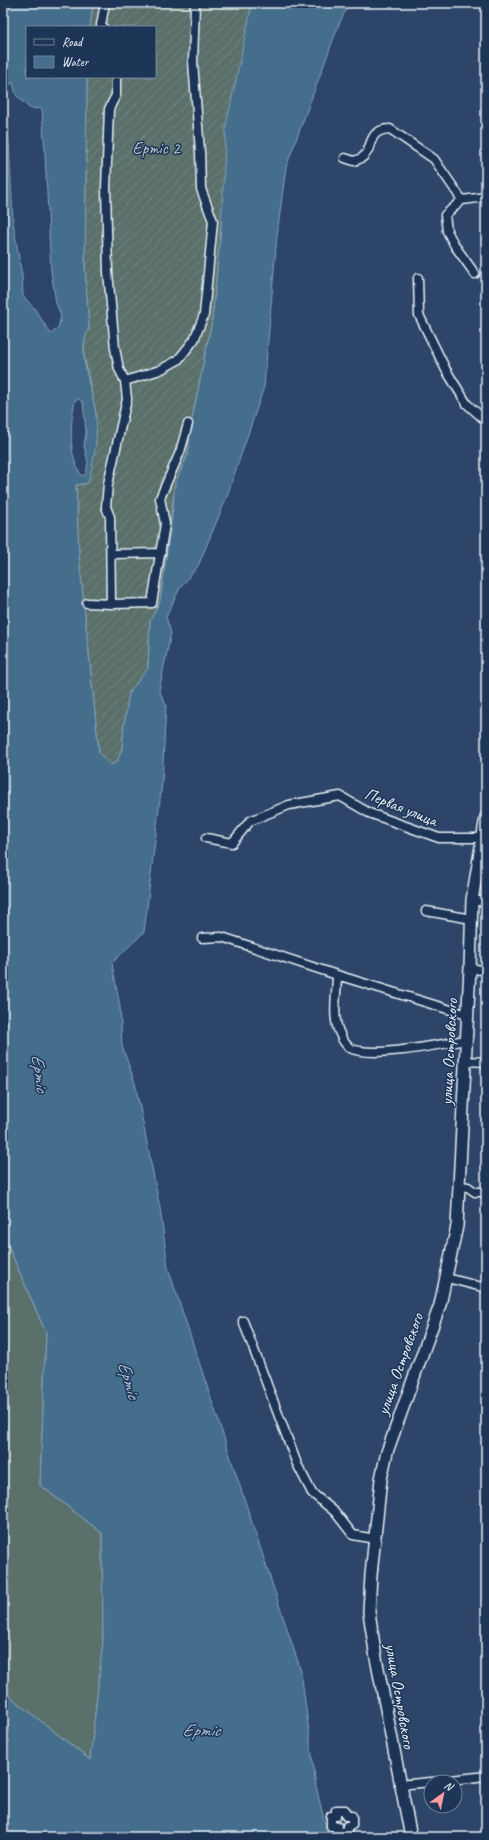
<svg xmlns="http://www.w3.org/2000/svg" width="489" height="1840" viewBox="0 0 489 1840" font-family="Caveat,sans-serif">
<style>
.grass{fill:#5a6f6b;stroke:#a1b0b2}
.garden{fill:url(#garden-furrows);stroke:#a1b0b2}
.water{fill:#456e8d;stroke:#86a2b8;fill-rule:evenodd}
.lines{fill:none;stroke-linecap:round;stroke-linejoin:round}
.minor-casing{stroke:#e8f1f8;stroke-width:11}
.major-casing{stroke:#e8f1f8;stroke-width:14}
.minor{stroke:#1d3557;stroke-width:8}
.major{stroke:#1d3557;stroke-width:11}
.labels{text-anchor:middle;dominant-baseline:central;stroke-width:3;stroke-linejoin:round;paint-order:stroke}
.park-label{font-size:17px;fill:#b6c4c7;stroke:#1d3557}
.street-label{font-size:17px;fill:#e8f1f8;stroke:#1d3557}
.water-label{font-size:18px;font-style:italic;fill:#afc3d3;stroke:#1d3557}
</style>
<defs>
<pattern id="garden-furrows" width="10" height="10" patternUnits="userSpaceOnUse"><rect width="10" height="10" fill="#5a6f6b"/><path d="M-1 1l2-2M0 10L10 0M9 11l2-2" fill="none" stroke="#728481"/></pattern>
</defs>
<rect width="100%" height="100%" fill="#2d4568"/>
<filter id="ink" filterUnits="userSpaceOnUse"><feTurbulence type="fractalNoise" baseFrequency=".025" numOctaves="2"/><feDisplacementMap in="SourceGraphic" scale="8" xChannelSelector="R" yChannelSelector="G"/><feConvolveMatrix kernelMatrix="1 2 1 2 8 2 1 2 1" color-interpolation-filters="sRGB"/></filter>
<g filter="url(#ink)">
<path class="grass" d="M3,1234L46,1333L40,1485L102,1533L103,1641L90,1760L3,1691Z"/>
<path class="garden" d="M93,3H257L251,9L221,227L212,321L191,424L188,455L182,464L173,500L160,602L150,621L148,668L129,693L124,725L122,749L117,762L110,765L99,753L79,556L76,485L88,483L96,414L84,355L85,336L89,328L85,269L87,77H155V27H90Z"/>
<path class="water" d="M3,3H93L90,27H27V77H87L85,269L89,328C75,355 93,388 96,416C98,439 94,460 88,483L76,485L79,556L99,753L110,765L117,762L122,749L124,725L129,693L148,668L150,621L160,601L172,516L175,483L188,455L191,424L212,321L221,227L226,125L251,9L257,3H349L339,24L286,167L277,235L264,387L226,499L198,566L180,588L166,617L171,633L159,690L166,705L162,783L144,932L112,963L120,1007L122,1046L135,1083L160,1208L168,1268L301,1671L316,1786L328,1837H3V1691L90,1760L103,1641L102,1533L40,1485L46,1333L3,1234ZM13,82L16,95L29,108L42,109L45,154L51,271L56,303L61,316L58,328L51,334L34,308L23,296L22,276L13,222L7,102L8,87ZM78,399L83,402L86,431L84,446L88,462L86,474L82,476C68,458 70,422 75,401Z"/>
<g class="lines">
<g class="minor-casing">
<path id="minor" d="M103,27L101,25L105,3
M345,158L354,161C357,160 360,159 363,157C374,148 366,130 390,129L434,159L462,200L486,197
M462,200L445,215L447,231L455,246L475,274
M418,278L419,315L446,370L467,404L486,421
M125,381L160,370L178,360L194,340L204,315L213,221L201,189L200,152L193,62L195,3
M112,554L161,553
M87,603L111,604L110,517L106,507L108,484L127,399L125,381L119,369L115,348L108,272L106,188L109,109L116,95V77
M111,604L152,603L165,524L160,498L180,452L188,424
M206,838L232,843L250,821L289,805L340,796L369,813L439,838H482
M472,900L486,902
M426,911L472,919
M202,938L222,937L337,975L467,1015
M470,968L486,971
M337,975C337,994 331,1019 341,1036C342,1040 347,1046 350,1048C370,1059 442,1044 466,1040
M465,1061L486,1062
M459,1186L468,1187L475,1192H486
M447,1278L486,1288
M243,1321L297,1464L312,1493L335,1512L353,1535L375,1539
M433,1782L486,1776
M399,1785L431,1782
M336,1810H345L346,1816H352V1825L347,1826V1831L337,1832V1826H331V1816H336Z"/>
</g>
<g class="major-casing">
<path id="major" d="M411,1837L376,1658L369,1612L371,1575L381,1479L387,1452L440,1305L457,1226L470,968L472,900L486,817"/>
</g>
<use href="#minor" class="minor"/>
<use href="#major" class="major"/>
</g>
</g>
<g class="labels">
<g class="park-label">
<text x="156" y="148">Ертіс 2</text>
</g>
<g class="street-label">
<text transform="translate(401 807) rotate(22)">Первая улица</text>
<text transform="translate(449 1052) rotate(-87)">улица Островского</text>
<text transform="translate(400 1364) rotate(-70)">улица Островского</text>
<text transform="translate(400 1696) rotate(80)">улица Островского</text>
</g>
<g class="water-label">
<text transform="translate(40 1073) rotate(82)">Ертіс</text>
<text transform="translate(129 1380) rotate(73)">Ертіс</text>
<text x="201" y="1730">Ертіс</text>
</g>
</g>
<rect width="489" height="1840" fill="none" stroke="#1d3557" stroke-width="16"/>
<rect x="8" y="8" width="473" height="1824" fill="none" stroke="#e8f1f8" stroke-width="1.5" filter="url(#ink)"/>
<rect x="26" y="26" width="130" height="52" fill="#1d3557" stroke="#6e8097"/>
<rect x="34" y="39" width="20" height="6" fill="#1d3557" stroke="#6e8097"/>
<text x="62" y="46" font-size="12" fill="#e8f1f8">Road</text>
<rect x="34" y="56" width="20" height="12" fill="#456e8d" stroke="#6e8097"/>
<text x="62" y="66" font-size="12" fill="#e8f1f8">Water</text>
<g transform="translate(443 1794) rotate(33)"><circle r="19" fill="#1d3557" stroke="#6e8097"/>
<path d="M0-3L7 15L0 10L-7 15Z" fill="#ff9aa2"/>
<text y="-6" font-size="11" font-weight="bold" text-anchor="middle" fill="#e8f1f8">N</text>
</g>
</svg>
